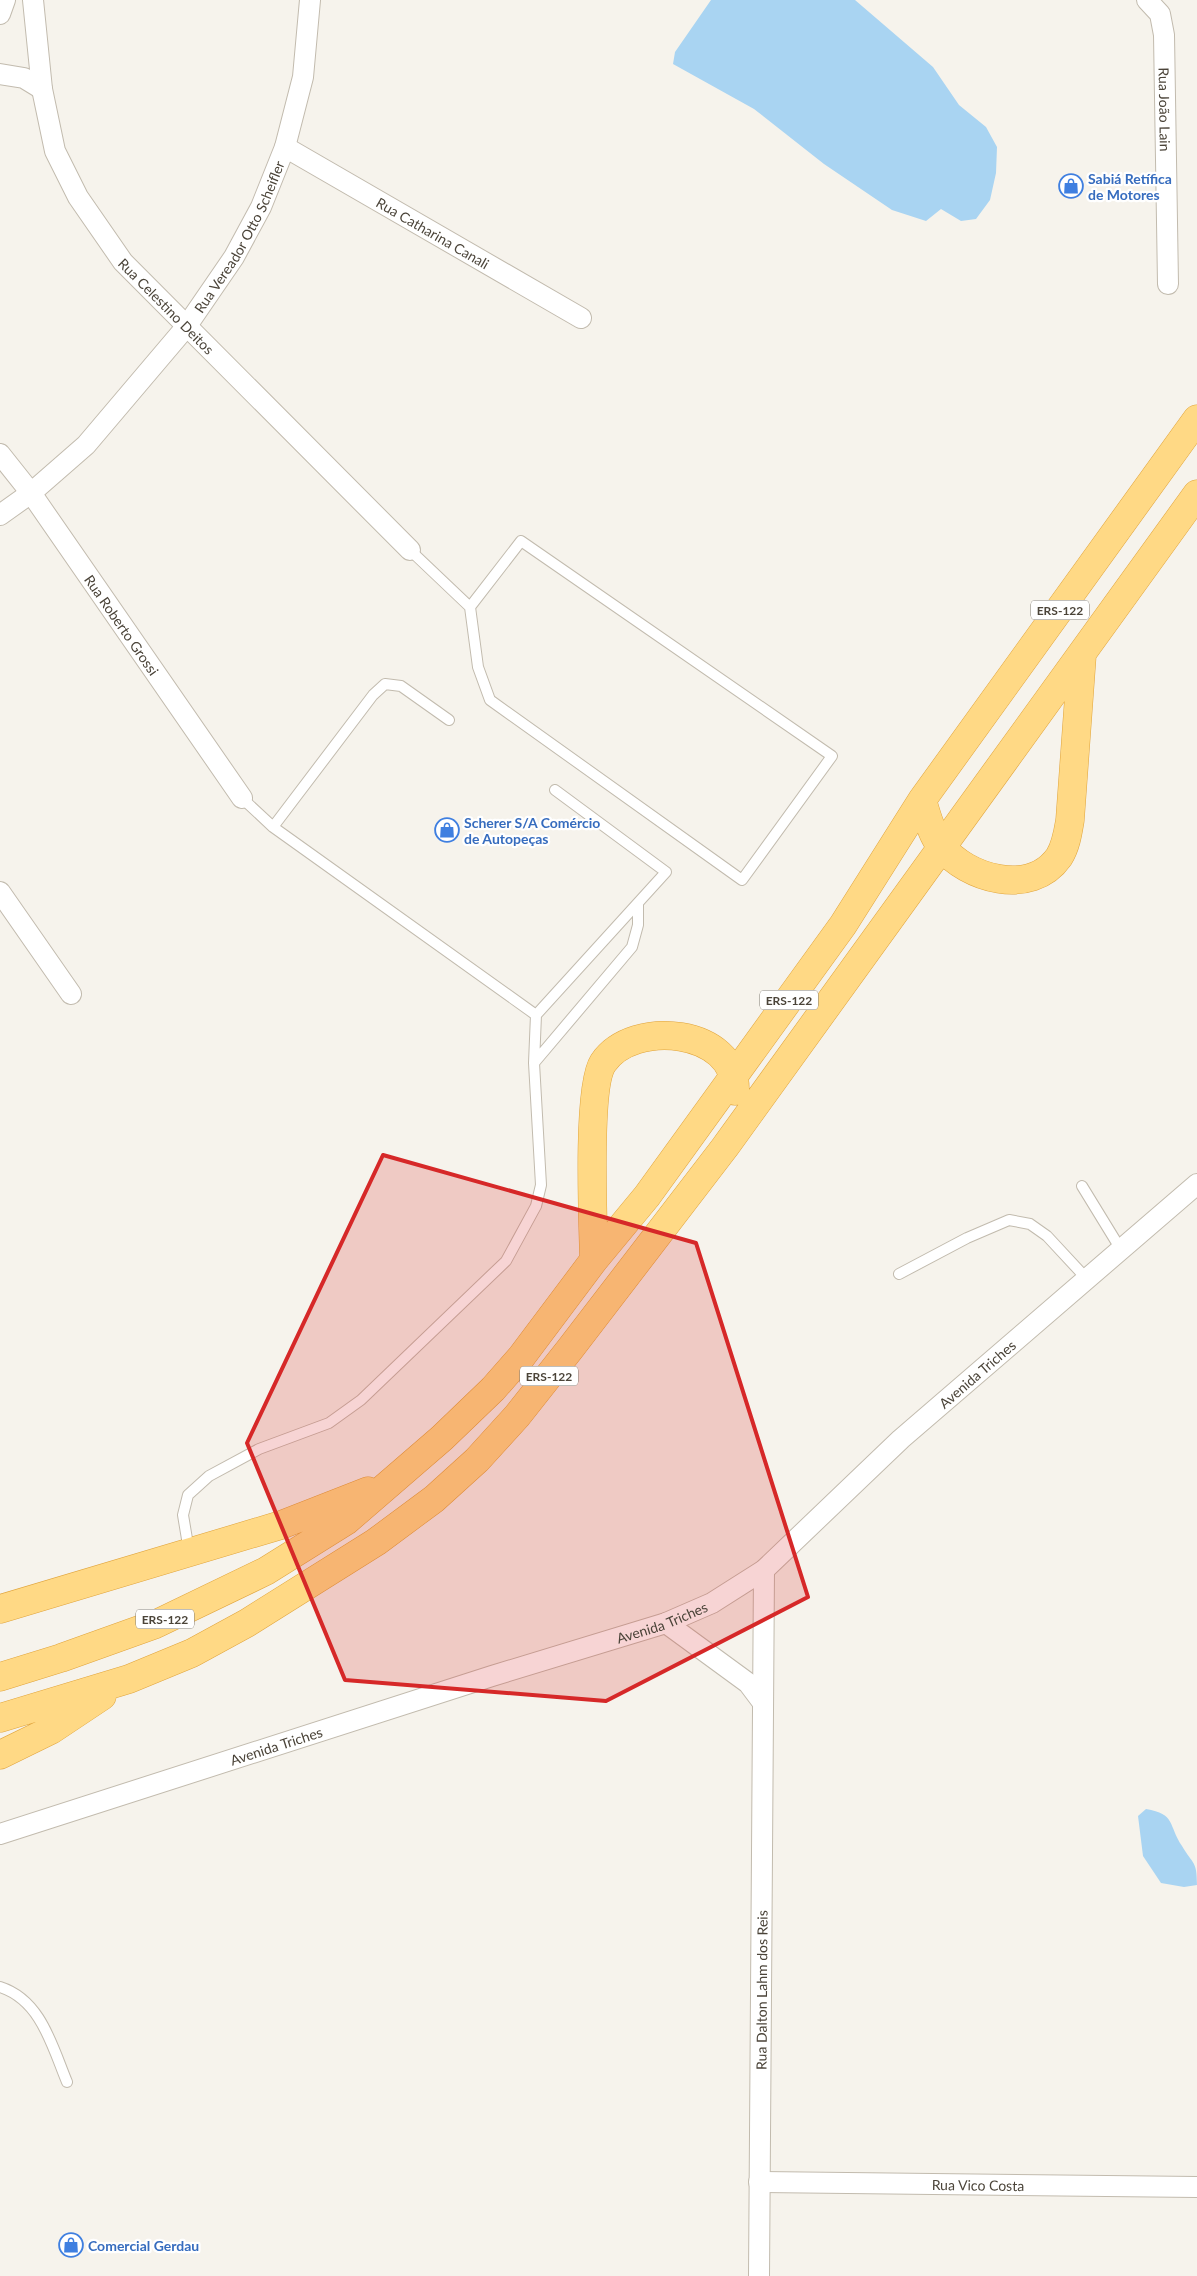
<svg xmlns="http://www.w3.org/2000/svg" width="1197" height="2276" viewBox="0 0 1197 2276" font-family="Lato,sans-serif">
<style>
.water{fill:#a9d4f2}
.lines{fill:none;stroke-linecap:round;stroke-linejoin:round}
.service-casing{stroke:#c2bbae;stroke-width:12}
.minor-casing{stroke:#c2bbae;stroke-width:22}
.trunk-casing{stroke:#e0a43c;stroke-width:29}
.service{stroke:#fff;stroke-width:10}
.minor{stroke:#fff;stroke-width:20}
.trunk{stroke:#ffd985;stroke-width:28}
.marked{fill:#d62828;fill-opacity:0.2;stroke:#d62828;stroke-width:4;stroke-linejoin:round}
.labels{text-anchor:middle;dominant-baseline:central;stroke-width:4.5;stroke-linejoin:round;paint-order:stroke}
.shield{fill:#fff;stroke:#817c74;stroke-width:1}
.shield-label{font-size:12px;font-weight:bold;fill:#4b4439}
.street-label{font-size:14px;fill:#4b4439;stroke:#fff}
.shop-label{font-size:14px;font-weight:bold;fill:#366cbe;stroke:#fff;text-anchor:start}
</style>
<rect width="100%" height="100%" fill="#f6f3ec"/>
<path class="water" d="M711,0H855L933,67L959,105L986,127L997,147L996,173L990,200L976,219L961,221L941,209L926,221L892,210L824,164L754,109L673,64L675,52Z
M1146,1809C1176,1814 1168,1825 1182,1846C1193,1865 1197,1860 1197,1885L1184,1887L1161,1883L1143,1856L1138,1816Z"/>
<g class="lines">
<g class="service-casing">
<path id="service" d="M410,550L470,607L478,667L490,700L742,880L832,756L521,541L470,607
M242,798L273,827L536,1015
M273,827L373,695L385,684L401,686L449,720
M534,1063L632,947L638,925V903
M1082,1186L1120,1248
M899,1274L967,1238L1009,1220L1030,1224L1047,1236L1086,1278
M189,1551L183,1515L188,1495L209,1476L259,1449L329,1423L361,1400L506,1261L536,1206L541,1185L534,1063L536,1015L666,872L555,790
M0,1987C41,2000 52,2046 67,2082"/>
</g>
<g class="minor-casing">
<g id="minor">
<path id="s1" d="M33,0L42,89L55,151L78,197L123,262L410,550"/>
<path id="s2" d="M1147,0L1160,14L1164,35L1168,284"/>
<path d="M0,14L5,0"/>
<path d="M0,74L24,78L42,89"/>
<path id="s3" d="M285,147L581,318"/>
<path id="s4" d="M0,454L31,493L242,798"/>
<path id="s5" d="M0,515L31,493L86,445L186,327L234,257L261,207L285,147L303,77L310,0"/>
<path d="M0,892L71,994"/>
<path d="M666,1623L748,1683L763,1703"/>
<path id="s6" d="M0,1834L492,1676L666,1623L712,1603L764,1570L901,1439L1197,1184"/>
<path id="s7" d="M759,2182L1197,2187"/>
<path id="s8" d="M759,2276L764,1570"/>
</g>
</g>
<g class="trunk-casing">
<path id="trunk" d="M922,800C927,815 931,834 941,846C967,879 1031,897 1059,857C1066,846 1068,832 1070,820L1082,655
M594,1260C593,1225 587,1087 603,1063C633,1018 737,1029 735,1091
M0,1609L281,1525L368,1491
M0,1677L61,1658L156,1624L266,1571L346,1521L442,1438L493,1389L522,1356L594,1260L647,1196L843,925L922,800L1197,419
M0,1718L129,1679L192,1653L247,1623L376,1542L434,1499L477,1460L517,1416L570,1349L725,1147L1197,494
M0,1755L51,1730L102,1696"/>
</g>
<use href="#service" class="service"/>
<use href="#minor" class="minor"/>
<use href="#trunk" class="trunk"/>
</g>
<path class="marked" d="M383,1155L696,1243L808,1597L606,1701L345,1680L247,1443Z"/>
<defs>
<g id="shop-ring" transform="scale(1.25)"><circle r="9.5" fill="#fff" stroke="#3f7fe0" stroke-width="1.5"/><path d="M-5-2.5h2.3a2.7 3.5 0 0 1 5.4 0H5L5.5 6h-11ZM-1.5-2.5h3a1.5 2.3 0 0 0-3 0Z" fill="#3f7fe0"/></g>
</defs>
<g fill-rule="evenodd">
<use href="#shop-ring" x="1071" y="186"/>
<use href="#shop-ring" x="447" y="830"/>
<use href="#shop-ring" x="71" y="2245"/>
</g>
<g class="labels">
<g class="shield">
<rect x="1031" y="600.5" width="58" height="19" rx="4"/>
<rect x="760" y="990.5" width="58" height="19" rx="4"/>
<rect x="520" y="1366.5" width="58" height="19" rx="4"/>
<rect x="136" y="1609.5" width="58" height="19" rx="4"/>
</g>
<g class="shield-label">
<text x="1060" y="610">ERS-122</text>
<text x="789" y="1000">ERS-122</text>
<text x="549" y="1376">ERS-122</text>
<text x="165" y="1619">ERS-122</text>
</g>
<g class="street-label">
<text stroke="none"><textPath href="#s2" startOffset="115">Rua João Lain</textPath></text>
<text stroke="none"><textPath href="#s3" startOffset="171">Rua Catharina Canali</textPath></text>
<text stroke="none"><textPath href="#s5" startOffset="371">Rua Vereador Otto Scheifler</textPath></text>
<text stroke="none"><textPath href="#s1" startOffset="345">Rua Celestino Deitos</textPath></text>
<text stroke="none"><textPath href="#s4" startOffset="210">Rua Roberto Grossi</textPath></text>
<text stroke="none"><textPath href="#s6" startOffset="1100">Avenida Triches</textPath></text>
<text stroke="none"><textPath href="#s6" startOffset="695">Avenida Triches</textPath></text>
<text stroke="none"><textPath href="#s6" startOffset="290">Avenida Triches</textPath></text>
<text stroke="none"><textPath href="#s8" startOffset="286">Rua Dalton Lahm dos Reis</textPath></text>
<text stroke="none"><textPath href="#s7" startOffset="219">Rua Vico Costa</textPath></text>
</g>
<g class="shop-label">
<text x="1088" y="178">Sabiá Retífica<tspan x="1088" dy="16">de Motores</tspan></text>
<text x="464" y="822">Scherer S/A Comércio<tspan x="464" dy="16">de Autopeças</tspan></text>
<text x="88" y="2245">Comercial Gerdau</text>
</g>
</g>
</svg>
